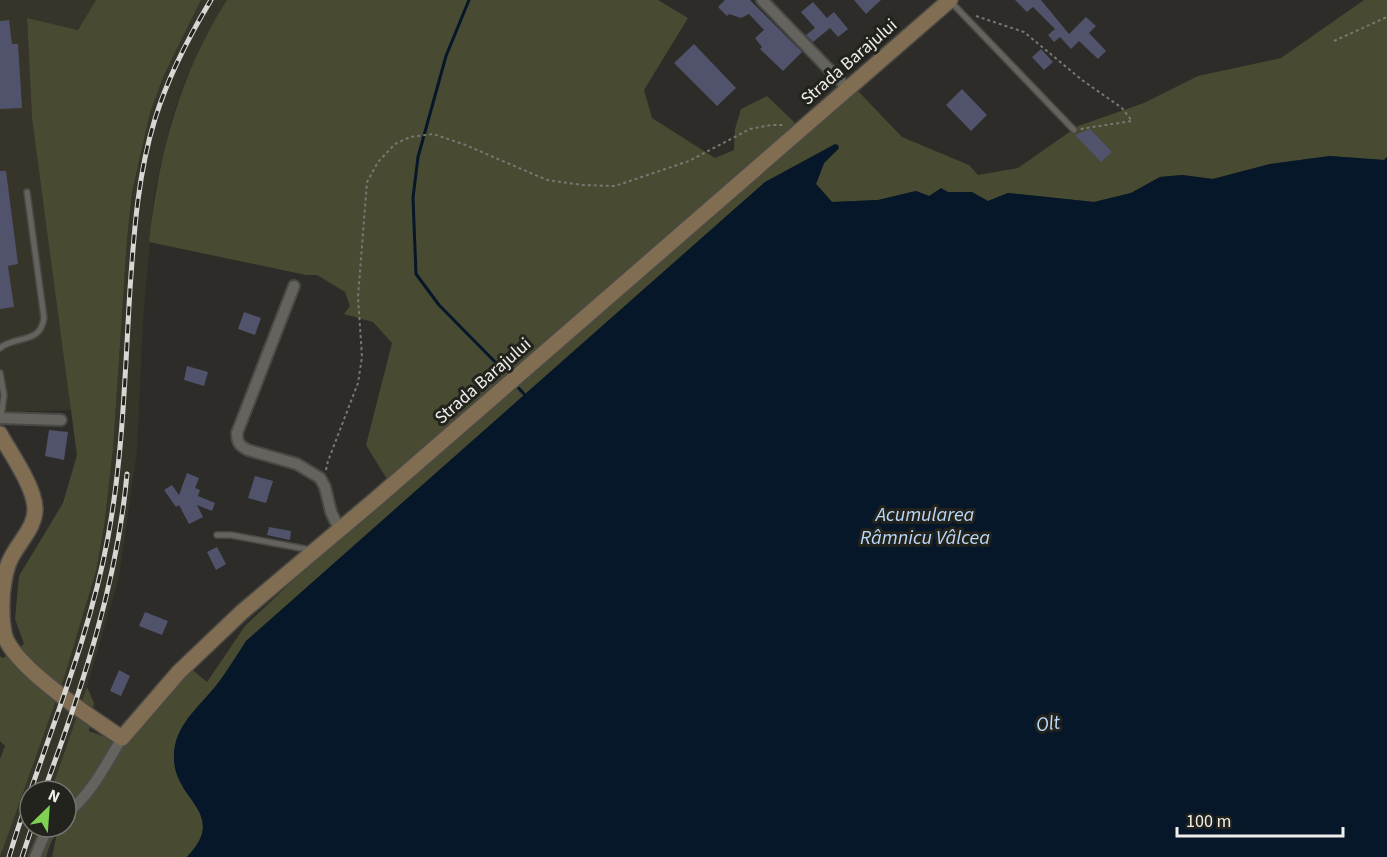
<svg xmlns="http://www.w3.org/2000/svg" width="1387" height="857" viewBox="0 0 1387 857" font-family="'Source Sans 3',sans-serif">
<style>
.built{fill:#37352a}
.green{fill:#484b31}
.water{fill:#061729}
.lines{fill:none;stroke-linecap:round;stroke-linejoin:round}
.stream{stroke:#061729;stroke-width:3}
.building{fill:#51536c}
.lane-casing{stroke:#494945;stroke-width:8}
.street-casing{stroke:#494945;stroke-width:14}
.secondary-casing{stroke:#494945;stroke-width:18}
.path{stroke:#787773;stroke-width:2;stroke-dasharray:3 3;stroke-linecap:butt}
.lane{stroke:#64635e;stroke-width:5}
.street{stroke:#64635e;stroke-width:10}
.secondary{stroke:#816d51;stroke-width:15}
.rail-casing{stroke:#d8d7d4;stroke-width:5}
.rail{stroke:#23231e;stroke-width:3;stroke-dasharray:9;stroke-linecap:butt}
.labels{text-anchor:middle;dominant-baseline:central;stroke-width:6;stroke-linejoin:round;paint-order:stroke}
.street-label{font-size:18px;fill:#efeeeb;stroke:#23231e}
.water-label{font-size:20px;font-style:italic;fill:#bad9fb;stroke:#23231e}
</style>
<rect width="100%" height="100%" fill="#2d2c28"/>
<path class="built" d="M0,0H96L78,30L27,18L32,118L72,410L0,412Z
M201,0H227L207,34L183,85L171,121L154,195L143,322L137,450L119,577L87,687L51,791H30V827H39L28,857H1L7,835L65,675L96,571L104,527L113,449L127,239L132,192L150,113L164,75Z"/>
<path class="green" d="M96,0H201L164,75L150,113L132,192L127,239L113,449L104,527L96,571L65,675L0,857V759L5,746L0,741V656L3,658L24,644L15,619L19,576L63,503L77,455L32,118L27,18L78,30Z
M227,0H658L688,18L644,90L652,118L715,158L734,150L735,129L741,109L767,96L795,123L803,135L857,90L902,137L969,165L978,175L1018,168L1078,126L1144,103L1198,76L1281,58L1364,0H1387V157L1384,160L1330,156L1270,164L1213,179L1182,175L1160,177L1131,193L1094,202L1008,193L988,201L972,192H948L929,196L916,191L878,200L832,202L816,184L824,163L839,148L765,182L246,641L218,684L187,719L183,788C204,813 213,830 187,857H52L57,833L51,842L46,857H28L39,827H66V791H51L87,687L94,703L89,731L123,744L189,667L207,682L245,626L308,566L395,489L385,476L366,445L392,343L373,322L344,314L350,306L345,292L317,275H306L149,242C159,154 179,75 227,0Z"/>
<path class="water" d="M835,144L838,145L839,148L824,163L816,184L832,202L878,200L916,191L929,196L941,188L948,192H972L988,201L1008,193L1094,202L1131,193L1160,177L1182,175L1213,179L1270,164L1330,156L1384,160L1387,157V857H187C229,814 175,800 174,760C172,726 199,708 218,683C228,670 237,655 246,641L765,182Z"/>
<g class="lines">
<path class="stream" d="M469,0L446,56L418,157L413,198L416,274L439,305L502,369
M515,384L524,394"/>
</g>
<path class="building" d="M725,0H750L802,52L783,71L760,49L762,47L755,38L764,30L749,14L741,18L729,14L727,16L718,7Z
M854,0H881L866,14Z
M1015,0H1041L1069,34L1086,17L1096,26L1089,33L1106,51L1098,59L1079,41L1071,49L1060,37L1054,42L1048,35L1055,29L1033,7L1027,12Z
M813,2L827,18L834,12L848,29L838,37L830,28L813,42L806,35L815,28L801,12Z
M9,20L12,44H18L22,108L0,109V21Z
M694,44L736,88L717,106L674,63Z
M1041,49L1053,62L1044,70L1032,57Z
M962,89L987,115L971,131L946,105Z
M1090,129L1112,152L1101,162L1075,135Z
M0,171H6L18,264L8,266L14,307L0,309Z
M244,312L261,318L255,335L238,329Z
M187,366L208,372L204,386L184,380Z
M49,430L68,432L64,460L45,456Z
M187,473L199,478L195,488L200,490L198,496L215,503L212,511L197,505L203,517L189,524L179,505L176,507L164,490L172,485L179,495Z
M255,476L273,481L266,503L248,498Z
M269,527L291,531L290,540L267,535Z
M217,547L226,564L216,570L207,552Z
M145,612L168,621L162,635L139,626Z
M119,670L130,676L121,696L110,691Z"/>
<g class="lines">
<g class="lane-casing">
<path id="lane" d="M951,2L1074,130
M0,348C16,335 40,345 44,318L27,192
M0,373L4,395L1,418
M217,535H231L311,550"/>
</g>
<g class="street-casing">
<path id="street" d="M762,0L848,89
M294,286L237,433C237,443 240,446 248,450L297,464L320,478L325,487L331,512L340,531
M0,418L61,420
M66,814C91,795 106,764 122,738
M35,857L46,831L50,827"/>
</g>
<g class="secondary-casing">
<path id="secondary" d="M0,434C11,454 34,486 35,508C36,529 14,546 8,565C1,586 0,616 5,637C17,669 93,719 122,738L179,672L242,612L376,499L950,0"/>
</g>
<path class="path" d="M976,16L1024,32L1082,80L1122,108L1132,121L1080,129
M1334,41L1387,17
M326,470L328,461L358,383L362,357L358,297L367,182L378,162L395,144L410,137L433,134L463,144L547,180L582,185L615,186L689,161L750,129L771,125H784"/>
<use href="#lane" class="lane"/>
<use href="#street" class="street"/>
<use href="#secondary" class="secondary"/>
<g class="rail-casing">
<path id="rail" d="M44,791C82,688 117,584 127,474
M9,857C41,750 88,647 108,537C123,456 125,372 130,289C134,232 138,173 155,119C168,77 188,38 211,0
M22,857L32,827"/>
</g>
<use href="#rail" class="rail"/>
</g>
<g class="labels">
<g class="street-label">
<text transform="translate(849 62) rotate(-41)">Strada Barajului</text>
<text transform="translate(483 381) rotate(-41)">Strada Barajului</text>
</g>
<g class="water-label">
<text x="925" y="515">Acumularea<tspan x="925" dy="23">Râmnicu Vâlcea</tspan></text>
<text transform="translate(1048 724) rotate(-8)">Olt</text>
</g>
</g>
<g transform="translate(48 809) rotate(25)"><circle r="28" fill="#23231e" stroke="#757470" stroke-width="1.5"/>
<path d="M0-4.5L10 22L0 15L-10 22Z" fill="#80d051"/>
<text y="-9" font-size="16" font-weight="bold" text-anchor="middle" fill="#efeeeb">N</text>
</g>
<path d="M1177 827v9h166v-9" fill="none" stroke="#efeeeb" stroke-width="3"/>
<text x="1186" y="827" font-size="18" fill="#efeeeb" stroke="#23231e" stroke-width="4.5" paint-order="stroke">100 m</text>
</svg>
